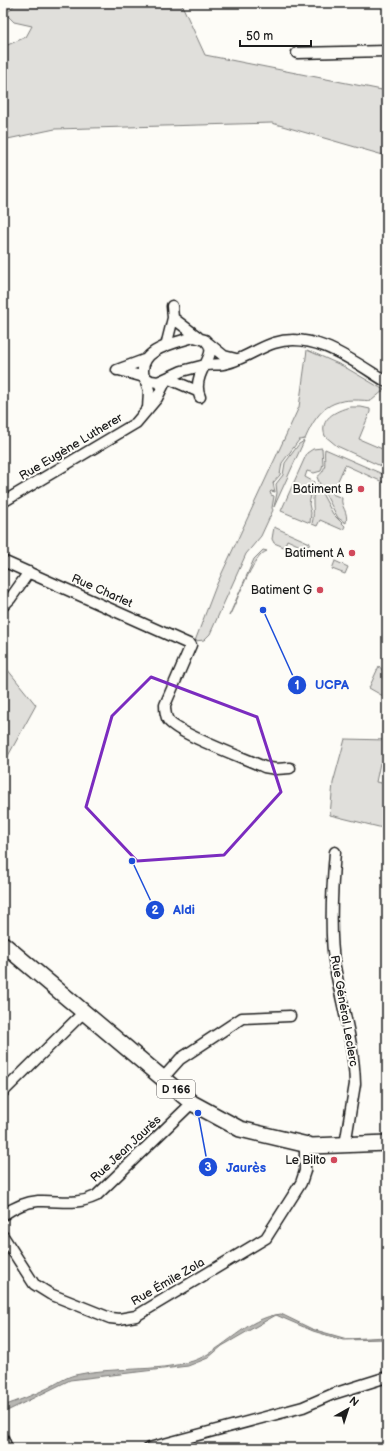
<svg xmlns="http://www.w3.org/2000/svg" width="390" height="1451" viewBox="0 0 390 1451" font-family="'Balsamiq Sans',sans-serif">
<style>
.green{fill:#e0dfdb;stroke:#7e7e7c}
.water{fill:#b7b6b2;stroke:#797876}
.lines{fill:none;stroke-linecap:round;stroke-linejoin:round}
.street-casing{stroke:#1c1c1c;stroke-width:13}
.primary-casing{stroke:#1c1c1c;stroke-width:18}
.street{stroke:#fdfcf7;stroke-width:10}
.primary{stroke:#fdfcf7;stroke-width:15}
.marked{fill:none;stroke:#7b2cbf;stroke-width:3;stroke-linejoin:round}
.poi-dot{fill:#d1495b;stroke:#fdfcf7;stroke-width:1.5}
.labels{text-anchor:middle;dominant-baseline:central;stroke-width:4;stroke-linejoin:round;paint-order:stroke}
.shield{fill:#fdfcf7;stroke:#605f5e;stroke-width:1}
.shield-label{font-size:11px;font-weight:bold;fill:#1c1c1c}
.street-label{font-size:12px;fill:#1c1c1c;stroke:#fdfcf7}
.poi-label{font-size:12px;fill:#1c1c1c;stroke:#fdfcf7;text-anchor:end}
.leader{fill:none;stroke:#1d4ed8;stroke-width:1.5}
.callout-dot{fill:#1d4ed8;stroke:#fdfcf7;stroke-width:1.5}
.mark-label{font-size:12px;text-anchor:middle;font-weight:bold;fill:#fff}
.callout-label{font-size:13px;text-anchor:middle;font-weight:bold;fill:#1d4ed8;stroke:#fdfcf7;stroke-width:4;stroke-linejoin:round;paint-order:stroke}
</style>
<rect width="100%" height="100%" fill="#fdfcf7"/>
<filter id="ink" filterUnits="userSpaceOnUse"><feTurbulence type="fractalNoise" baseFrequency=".025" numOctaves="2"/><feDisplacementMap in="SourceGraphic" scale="8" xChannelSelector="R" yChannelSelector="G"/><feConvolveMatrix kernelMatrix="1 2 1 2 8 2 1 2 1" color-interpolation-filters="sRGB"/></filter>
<g filter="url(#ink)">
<path class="green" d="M16,3H181L205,55L387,91V134L383,155L272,123L55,129L3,140V47L26,37L32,26L14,22L6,14Z
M307,350L343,366L384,390L371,401C335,397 320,404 305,439L299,440L282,463L280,475L273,483L275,492L271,491L270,492L271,495L274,496L272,508L273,510L261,536L246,554L210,634L204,640L195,641L216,586L299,407Z
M350,407H361L370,409V412L359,439L387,451V469L337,446L325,436C319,419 335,411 350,407Z
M304,441L274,507L277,493L276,484L283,475L285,463L299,444Z
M322,448L323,464L321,471L314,473L307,471L305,477L314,482L309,504L311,513L310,523L281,511L307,453L313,449Z
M325,449L387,476V484L345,465L332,494L342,498C340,507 349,511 346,523L338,518L319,482L317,477C329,469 323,460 325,449Z
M317,484L333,514L345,526L343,530L320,520L317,526L312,524C316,509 309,499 317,484Z
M274,527L310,543L307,549L287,540L284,547L274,543L272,539Z
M263,550L267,551C252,556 237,603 229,616L254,559Z
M335,561L348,567L345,574L332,569Z
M3,664L36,705L3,765Z
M379,666L387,676V691L383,696L369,688Z
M345,739L387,740L384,764L380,763L376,782L387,784V829L330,815L333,783Z"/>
<path class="water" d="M281,1314L312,1329L347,1339L387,1337V1339L343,1340L313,1331L276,1315L222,1346L208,1358L188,1366L70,1380L3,1413V1406C18,1401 33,1395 48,1388C56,1384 66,1377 75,1375C113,1366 155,1373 193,1361C225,1350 245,1318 281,1314Z"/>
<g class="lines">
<g class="street-casing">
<path id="street" d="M297,53L387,51
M173,318L198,337
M194,337L205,340C214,348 210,355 205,365L182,371L158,382L151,381L144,377C136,350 174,343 194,337Z
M208,343L224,356L236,359
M166,346L173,318L172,306
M117,370L144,360
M119,370L144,377L149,390L148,409
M200,397C195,386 199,375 205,365C211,364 217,365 223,364C239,362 258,348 274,343C315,330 354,362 387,382
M3,502L136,423L157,398L167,378L197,391
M3,561L191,645L165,705C165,710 165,715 168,720C177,734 245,758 264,767L276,769L290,768
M3,606L10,599L29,572
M335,852C332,887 329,933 335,967C342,1006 354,1044 355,1084L345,1145
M163,1078L180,1059L242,1018L290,1016
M3,1092L85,1011
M3,1215C13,1208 25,1202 38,1201C60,1200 75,1206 96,1196L192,1103
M3,1236L34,1284L50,1294L110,1318L119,1319L136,1316L266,1238L301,1183L305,1171V1145
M3,1438L7,1448
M149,1448L303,1407L333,1394L387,1377"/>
</g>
<g class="primary-casing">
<path id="primary" d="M3,944L192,1103L240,1129L312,1146L387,1143"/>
</g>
<use href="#street" class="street"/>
<use href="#primary" class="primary"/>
</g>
</g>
<path class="marked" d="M151,677L257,717L281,792L224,855L137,861L86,807L112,716Z"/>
<g class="poi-dot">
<circle cx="361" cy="489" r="4"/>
<circle cx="352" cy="553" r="4"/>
<circle cx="320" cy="590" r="4"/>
<circle cx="334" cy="1160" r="4"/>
</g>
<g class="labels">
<rect class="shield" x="157" y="1080" width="38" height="18" rx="3"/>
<g class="shield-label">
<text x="176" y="1089">D 166</text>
</g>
<g class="street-label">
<text transform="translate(71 447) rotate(-31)">Rue Eugène Lutherer</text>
<text transform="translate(102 591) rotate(24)">Rue Charlet</text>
<text transform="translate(344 1011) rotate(80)">Rue Général Leclerc</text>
<text transform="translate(126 1149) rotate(-43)">Rue Jean Jaurès</text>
<text transform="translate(168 1282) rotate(-30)">Rue Émile Zola</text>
</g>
<g class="poi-label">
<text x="353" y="489">Batiment B</text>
<text x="344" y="553">Batiment A</text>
<text x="312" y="590">Batiment G</text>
<text x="326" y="1160">Le Bilto</text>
</g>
</g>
<path class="leader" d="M263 610L297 685M132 861L155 910M198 1113L208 1167"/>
<g class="callout-dot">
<circle cx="263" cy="610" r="4"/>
<circle cx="132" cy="861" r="4"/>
<circle cx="198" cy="1113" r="4"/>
<circle cx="297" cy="685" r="10"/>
<circle cx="155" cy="910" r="10"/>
<circle cx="208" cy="1167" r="10"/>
</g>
<g class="mark-label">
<text x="297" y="689">1</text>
<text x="155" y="914">2</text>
<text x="208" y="1171">3</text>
</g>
<g class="callout-label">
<text x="332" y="689">UCPA</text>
<text x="184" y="914">Aldi</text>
<text x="246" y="1172">Jaurès</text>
</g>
<rect width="390" height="1451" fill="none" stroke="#fdfcf7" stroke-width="16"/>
<rect x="8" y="8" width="374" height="1435" fill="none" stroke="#1c1c1c" stroke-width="1.5" filter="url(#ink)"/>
<g transform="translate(348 1409) rotate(39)" stroke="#fdfcf7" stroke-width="3" paint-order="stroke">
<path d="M0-3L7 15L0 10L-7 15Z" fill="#1c1c1c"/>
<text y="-6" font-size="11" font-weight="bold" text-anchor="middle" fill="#1c1c1c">N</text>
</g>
<path d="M240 40v6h71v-6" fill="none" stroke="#1c1c1c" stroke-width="2"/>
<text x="246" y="40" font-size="12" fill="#1c1c1c" stroke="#fdfcf7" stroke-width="3" paint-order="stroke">50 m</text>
</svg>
